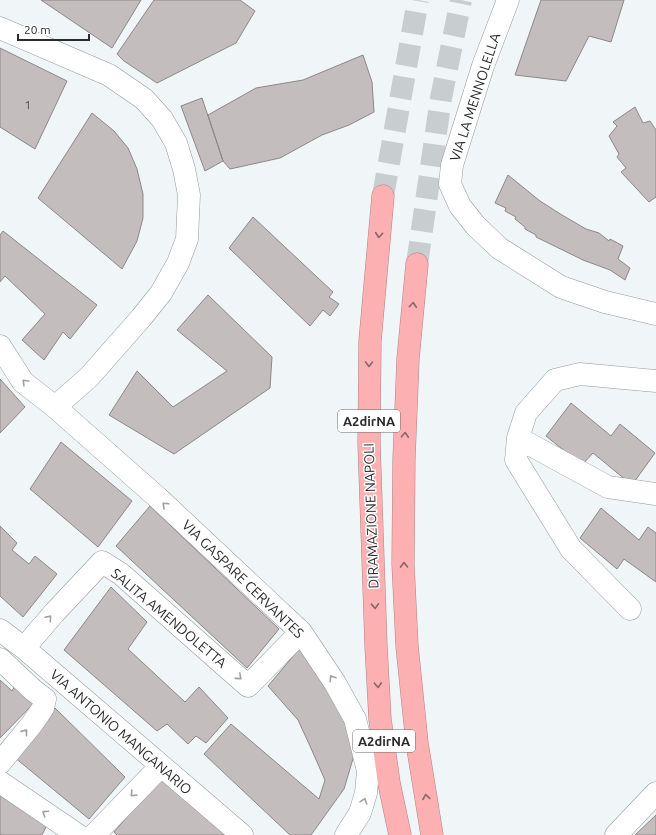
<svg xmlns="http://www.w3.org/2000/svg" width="656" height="835" viewBox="0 0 656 835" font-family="Ubuntu,sans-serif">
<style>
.building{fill:#c3bdbd;stroke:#8d8787}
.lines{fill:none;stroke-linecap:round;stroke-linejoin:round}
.highway-tunnel{stroke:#c8cdcf;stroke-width:22;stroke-dasharray:22 11;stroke-linecap:butt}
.minor-casing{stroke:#95999c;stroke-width:23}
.highway-casing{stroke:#b28183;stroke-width:23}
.minor{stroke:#fff;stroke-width:22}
.highway{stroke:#fcb0b2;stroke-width:22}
.oneway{stroke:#886769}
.oneway2{stroke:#9fa0a0}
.labels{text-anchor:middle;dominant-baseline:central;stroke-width:3;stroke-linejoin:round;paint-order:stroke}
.number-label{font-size:12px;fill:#505051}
.shield{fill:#fff;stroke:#6a6b6c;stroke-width:1}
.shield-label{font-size:13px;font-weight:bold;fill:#2a2b2d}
.street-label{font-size:14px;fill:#2a2b2d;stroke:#fff}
</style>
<rect width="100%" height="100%" fill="#f0f5f8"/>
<path class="building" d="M41,0H141L112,48Z
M154,0H240L255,11L236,43L157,83L124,61L117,54Z
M541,0H624L611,42L589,36L566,81L515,75Z
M0,48L67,81L35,149L0,127Z
M363,55L372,82L374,112L349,125L322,135L280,158L230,169L223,161L208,115L256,88L303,80Z
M202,98L223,161L205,171L181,106Z
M635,107L643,123L650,121L656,130V197L649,202L621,172L626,168L617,157L619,154L609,136L617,126L613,122Z
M92,113L114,131L128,148L137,169L143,194V218L137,241L122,269L38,198Z
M508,175L540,201L562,215L586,229L599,233L609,241L610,239L623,246L618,259L630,268L625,280L610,270L583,260L536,237V235L525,229V227L515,219L516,217L505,211L506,208L495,203Z
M253,217L333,292L329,297L339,304L330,316L323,310L310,326L229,248Z
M3,231L97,305L70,339L63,332L44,360L22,340L45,314L5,276L0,282V235Z
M208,295L272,357L270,388L174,454L109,415L137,371L173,407L227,371L177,330Z
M0,379L25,407L0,433Z
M571,403L611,436L620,424L655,453L632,485L593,453L582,465L546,436Z
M61,442L132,501L98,547L30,489Z
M150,506L279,629L247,668L116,546Z
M601,508L639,540L648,527L656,533V582L624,559L617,569L580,538Z
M0,526L17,543L12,550L29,564L35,556L57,574L23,617L0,596Z
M111,587L147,622L128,649L185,702L199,687L228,718L206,743L196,736L188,744L167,724L157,731L64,650Z
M300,648L329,691L346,725L355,752L344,789L311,835H290L204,754L231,724L319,799L325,780L310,746L298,720L268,686Z
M0,680L12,691L16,684L36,701L0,738Z
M55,708L125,777L89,819L13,756Z
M163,775L231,835H117L114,832Z
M0,790L49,821L42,835H0Z
M656,815V835H635Z"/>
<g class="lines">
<path class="highway-tunnel" d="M383,196L418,0
M417,264L441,98L461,0"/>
<g class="minor-casing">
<path id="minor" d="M508,0L483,66L452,165L450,184L460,206L475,225L499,248L561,287L605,302L656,314
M0,28L109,75L144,99L162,119L176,143L184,169L189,195L187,239L178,263L161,293L141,318L89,377L55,407
M0,346L23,382L55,407L157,497L301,632L335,683L355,719L368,771L366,793L360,813L346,835
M656,381L580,374L555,380L526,413L518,438L608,487L656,494
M518,438L516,460L571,549L630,609
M0,630L24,648L242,835
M24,648L55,612L102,562L121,574L248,686L301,632
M0,659L33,690L45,699L43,708L39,714L32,724L0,763
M0,782L78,835
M94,835L161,766
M616,835L656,793"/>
</g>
<g class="highway-casing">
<path id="highway" d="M383,196L370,341L369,443L376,646L380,719L389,783L400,835
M417,264L408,359L404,459L403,564L407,646L417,743L432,835"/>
</g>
<use href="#minor" class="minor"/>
<use href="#highway" class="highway"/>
</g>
<defs><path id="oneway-chevron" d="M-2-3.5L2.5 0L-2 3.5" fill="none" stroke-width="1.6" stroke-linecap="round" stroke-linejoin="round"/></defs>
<g class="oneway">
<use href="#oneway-chevron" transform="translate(379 235) rotate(95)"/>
<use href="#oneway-chevron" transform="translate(413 305) rotate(-85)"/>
<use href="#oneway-chevron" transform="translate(369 364) rotate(91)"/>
<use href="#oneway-chevron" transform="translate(405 435) rotate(-87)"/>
<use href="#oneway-chevron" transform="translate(404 565) rotate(-91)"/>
<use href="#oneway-chevron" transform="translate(375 606) rotate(88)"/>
<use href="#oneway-chevron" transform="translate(378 685) rotate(87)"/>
<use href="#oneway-chevron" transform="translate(426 797) rotate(-99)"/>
</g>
<g class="oneway2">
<use href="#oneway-chevron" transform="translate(25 382) rotate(-135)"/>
<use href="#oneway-chevron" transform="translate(165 505) rotate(-137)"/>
<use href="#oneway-chevron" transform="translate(49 618) rotate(-49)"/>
<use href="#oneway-chevron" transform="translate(239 677) rotate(41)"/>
<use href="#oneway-chevron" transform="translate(332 678) rotate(-123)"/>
<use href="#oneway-chevron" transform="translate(25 732) rotate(-51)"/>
<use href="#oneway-chevron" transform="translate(133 794) rotate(134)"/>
<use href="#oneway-chevron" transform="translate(364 801) rotate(-72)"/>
<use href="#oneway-chevron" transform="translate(45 813) rotate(-146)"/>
</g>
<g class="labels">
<g class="number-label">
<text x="28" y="104">1</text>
</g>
<g class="shield">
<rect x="338" y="410" width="62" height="22" rx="3"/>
<rect x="353" y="730" width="62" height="22" rx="3"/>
</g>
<g class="shield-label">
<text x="369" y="421">A2dirNA</text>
<text x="384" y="741">A2dirNA</text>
</g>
<g class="street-label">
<text transform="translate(475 97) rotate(-72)">VIA LA MENNOLELLA</text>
<text transform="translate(371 516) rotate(-92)">DIRAMAZIONE NAPOLI</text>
<text transform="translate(243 579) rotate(44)">VIA GASPARE CERVANTES</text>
<text transform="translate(169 618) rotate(40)">SALITA AMENDOLETTA</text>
<text transform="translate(121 732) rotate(41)">VIA ANTONIO MANGANARIO</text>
</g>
</g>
<path d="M18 34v6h71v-6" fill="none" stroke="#2a2b2d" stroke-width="2"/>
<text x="24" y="34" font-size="12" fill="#2a2b2d" stroke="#ffffff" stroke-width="3" paint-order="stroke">20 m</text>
</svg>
